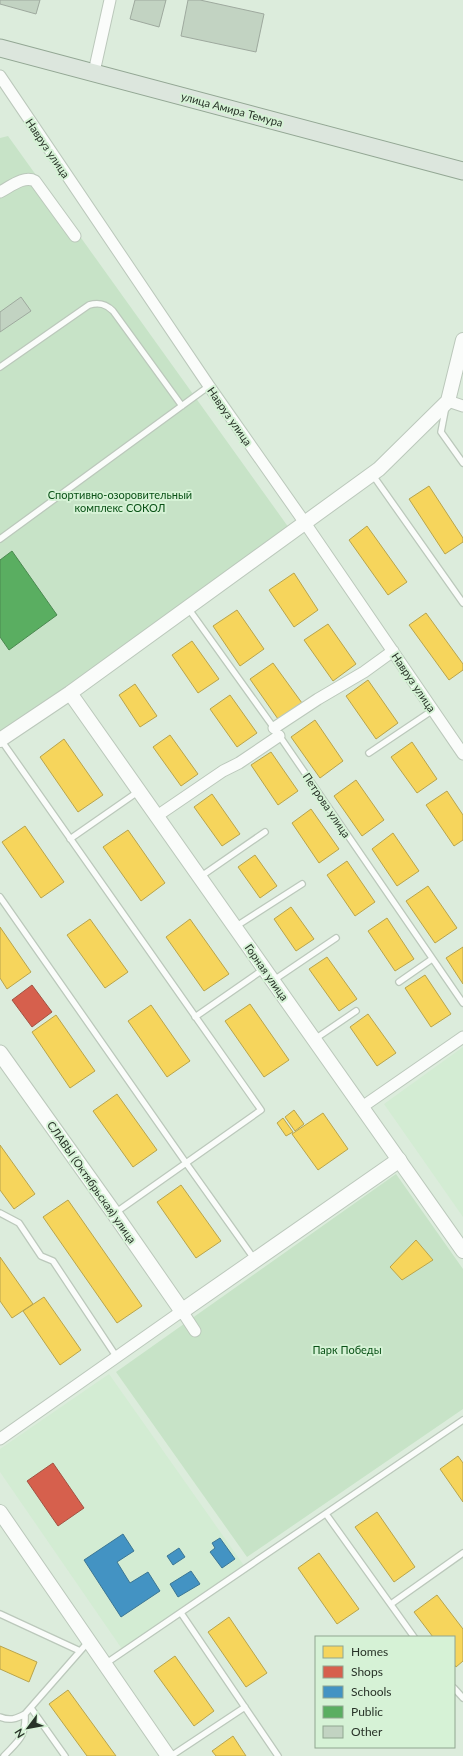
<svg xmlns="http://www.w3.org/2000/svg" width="463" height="1756" viewBox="0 0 463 1756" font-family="Lato,sans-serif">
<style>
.built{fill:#d3ecd3}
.green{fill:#c7e3c7}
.homes{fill:#f6d55c;stroke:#b8a44c}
.shops{fill:#d6604d;stroke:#a25242}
.schools{fill:#4393c3;stroke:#3b7694}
.public{fill:#5aae61;stroke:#4b8950}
.building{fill:#c2d3c2;stroke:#9ea99e}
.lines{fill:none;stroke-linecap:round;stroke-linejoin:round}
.service-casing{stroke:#bbc8bb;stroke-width:8}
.minor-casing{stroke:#bbc8bb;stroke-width:13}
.tertiary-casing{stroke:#bbc8bb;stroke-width:16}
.secondary-casing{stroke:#bbc8bb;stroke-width:17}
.primary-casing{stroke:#93a794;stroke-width:19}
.service{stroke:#fafcfa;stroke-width:5.5}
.minor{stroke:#fafcfa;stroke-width:11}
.tertiary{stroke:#fafcfa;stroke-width:14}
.secondary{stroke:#fafcfa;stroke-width:15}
.primary{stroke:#dce6dd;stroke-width:17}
.labels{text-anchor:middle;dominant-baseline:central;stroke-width:4;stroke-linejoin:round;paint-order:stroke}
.street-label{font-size:11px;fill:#283328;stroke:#d6f2d6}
.park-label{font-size:11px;fill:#095116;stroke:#d6f2d6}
</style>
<rect width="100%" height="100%" fill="#dcecdc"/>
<path class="built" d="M463,1047V1217L384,1104Z
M109,1374L245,1567L122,1649L0,1472V1449Z"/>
<path class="green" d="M8,136L289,528L29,714L0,733V138Z
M396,1174L463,1269V1409L247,1557L116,1372Z"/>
<path class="homes" d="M429,486L463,538V542L445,554L409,499Z
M367,526L407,582L388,595L349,540Z
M294,573L318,610L294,627L269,590Z
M237,610L264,649L240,666L213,626Z
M426,613L463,664V670L449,680L409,625Z
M328,624L356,664L333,681L304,640Z
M192,641L219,679L198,693L172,655Z
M273,663L302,703L278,719L250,679Z
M368,680L398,723L376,739L346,696Z
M135,684L157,716L140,727L119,695Z
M230,695L257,733L237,747L210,709Z
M315,720L343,761L320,778L291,737Z
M170,735L198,774L181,786L153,747Z
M64,739L103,795L78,812L40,757Z
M412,742L437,779L417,793L391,757Z
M271,752L298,791L278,805L251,765Z
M356,780L384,820L362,836L334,796Z
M447,791L463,815V840L454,846L426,805Z
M212,794L240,834L222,846L194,807Z
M311,809L339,849L319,863L292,823Z
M25,826L64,882L41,898L2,842Z
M128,830L165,883L141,901L103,847Z
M393,833L419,871L397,886L372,849Z
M255,855L277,886L260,898L238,867Z
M347,861L375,902L355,916L327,875Z
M428,886L457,928L435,943L406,901Z
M291,907L314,939L296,951L274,919Z
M387,918L414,959L395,971L368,931Z
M90,919L128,972L105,988L67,935Z
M190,919L229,974L204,991L166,937Z
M0,927L31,972L7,989L0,978Z
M463,947V984L446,958Z
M327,957L357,999L339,1011L309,969Z
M425,975L451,1014L431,1027L405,988Z
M250,1004L289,1060L264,1077L225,1021Z
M151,1005L190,1061L167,1077L128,1021Z
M368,1014L396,1053L377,1066L350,1027Z
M56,1015L95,1071L70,1088L32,1032Z
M117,1094L157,1150L133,1167L93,1111Z
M294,1110L304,1124L295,1131L285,1117Z
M323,1113L348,1149L318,1170L292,1134Z
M283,1118L293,1132L286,1136L277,1123Z
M0,1145L35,1194L14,1209L0,1190Z
M181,1185L221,1241L196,1258L157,1202Z
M68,1200L142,1306L117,1323L43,1217Z
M416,1240L433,1260L402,1280L390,1267Z
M0,1257L33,1304L12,1318L0,1301Z
M44,1297L81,1350L60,1365L23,1311Z
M458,1456L463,1463V1502L440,1469Z
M377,1512L415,1567L394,1582L355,1527Z
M319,1553L359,1609L337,1624L298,1568Z
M437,1595L463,1629V1661L456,1667L454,1664V1637H433L414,1612Z
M229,1617L267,1673L246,1687L208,1632Z
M0,1646L37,1662L29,1682L0,1669Z
M175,1656L214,1711L194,1726L154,1671Z
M68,1690L116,1756H87L49,1704Z
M233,1736L246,1756H216L212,1751Z"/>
<path class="shops" d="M32,985L52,1012L32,1027L12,1000Z
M53,1463L84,1508L58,1526L27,1481Z"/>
<path class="schools" d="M123,1534L134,1551L117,1562L130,1583L148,1572L160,1591L121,1617L84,1560Z
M220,1538L235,1559L222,1568L210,1552L215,1548L212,1543Z
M179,1548L185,1557L173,1565L167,1556Z
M191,1571L200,1584L178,1597L170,1584Z"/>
<path class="public" d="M12,551L57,615L9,650L0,637V560Z"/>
<path class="building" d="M0,0H40L36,14L0,4Z
M135,0H166L159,27L130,19Z
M188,0H200L264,14L256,52L181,36Z
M21,297L31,311L0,332V312Z"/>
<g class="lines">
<g class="service-casing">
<path id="service" d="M0,367L89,305C99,302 106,304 113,311L182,406
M446,406L441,432L463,463
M372,474L463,603
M0,539L209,386
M188,608L274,728L463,1003
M1,740L261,1110L186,1163L255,1260
M369,753L433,710
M70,839L139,791
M200,877L265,832
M0,897L186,1163L115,1213
M235,927L302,884
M274,980L336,938
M399,982L432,959
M195,1017L264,969
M315,1039L356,1011
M0,1213L19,1223L41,1256L53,1261L116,1356
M326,1514L414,1637
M391,1604L463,1553
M181,1613L278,1756
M0,1614L80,1651
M105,1664L463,1420
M454,1688L463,1698
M31,1708L65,1756
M0,1717C10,1721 16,1719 25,1714L89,1641
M4,1756C19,1740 26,1737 25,1714
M171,1756L245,1707"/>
</g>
<g class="minor-casing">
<path id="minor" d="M94,72L110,0
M0,76L209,386L305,523L463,754
M0,192C10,187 24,175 35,181L75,236
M448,401L463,406
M274,728L318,699L364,672L393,651
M157,816L223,771L239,763L279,736
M362,1107L463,1037
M0,1439L182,1311L195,1331"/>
</g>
<g class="tertiary-casing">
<path id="tertiary" d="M70,693L463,1251
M0,740L70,693L379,469L448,401L463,340
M0,1512L168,1756"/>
</g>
<g class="secondary-casing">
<path id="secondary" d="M0,1053L114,1213L182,1311L399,1160"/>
</g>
<g class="primary-casing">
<path id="primary" d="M0,48L463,171"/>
</g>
<use href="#service" class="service"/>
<use href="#minor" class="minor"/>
<use href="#tertiary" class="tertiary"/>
<use href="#secondary" class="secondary"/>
<use href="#primary" class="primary"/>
</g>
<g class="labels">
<g class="street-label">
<text transform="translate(232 109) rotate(15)">улица Амира Темура</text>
<text transform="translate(48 148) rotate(56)">Навруз улица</text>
<text transform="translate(230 416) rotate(55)">Навруз улица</text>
<text transform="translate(414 682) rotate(56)">Навруз улица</text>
<text transform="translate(327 805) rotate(56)">Петрова улица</text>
<text transform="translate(267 972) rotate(55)">Горная улица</text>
<text transform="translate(92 1182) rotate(55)">СЛАВЫ (Октябрьская) улица</text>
</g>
<g class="park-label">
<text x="120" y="494">Спортивно-озоровительный<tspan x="120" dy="13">комплекс СОКОЛ</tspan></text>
<text x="347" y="1349">Парк Победы</text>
</g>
</g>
<rect x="315" y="1636" width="140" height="112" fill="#d6f2d6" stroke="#90a690"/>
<rect x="323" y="1646" width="20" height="12" fill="#f6d55c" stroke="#90a690"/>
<text x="351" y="1656" font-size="12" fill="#283328">Homes</text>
<rect x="323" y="1666" width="20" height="12" fill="#d6604d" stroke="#90a690"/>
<text x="351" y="1676" font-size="12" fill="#283328">Shops</text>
<rect x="323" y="1686" width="20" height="12" fill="#4393c3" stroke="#90a690"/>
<text x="351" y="1696" font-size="12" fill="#283328">Schools</text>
<rect x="323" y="1706" width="20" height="12" fill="#5aae61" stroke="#90a690"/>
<text x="351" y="1716" font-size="12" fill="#283328">Public</text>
<rect x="323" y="1726" width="20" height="12" fill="#c2d3c2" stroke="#90a690"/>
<text x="351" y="1736" font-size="12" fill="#283328">Other</text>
<g transform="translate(28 1728) rotate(238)" stroke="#d6f2d6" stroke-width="3" paint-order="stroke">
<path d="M0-3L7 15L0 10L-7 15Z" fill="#283328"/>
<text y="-6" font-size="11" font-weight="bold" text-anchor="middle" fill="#283328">N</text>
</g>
</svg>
